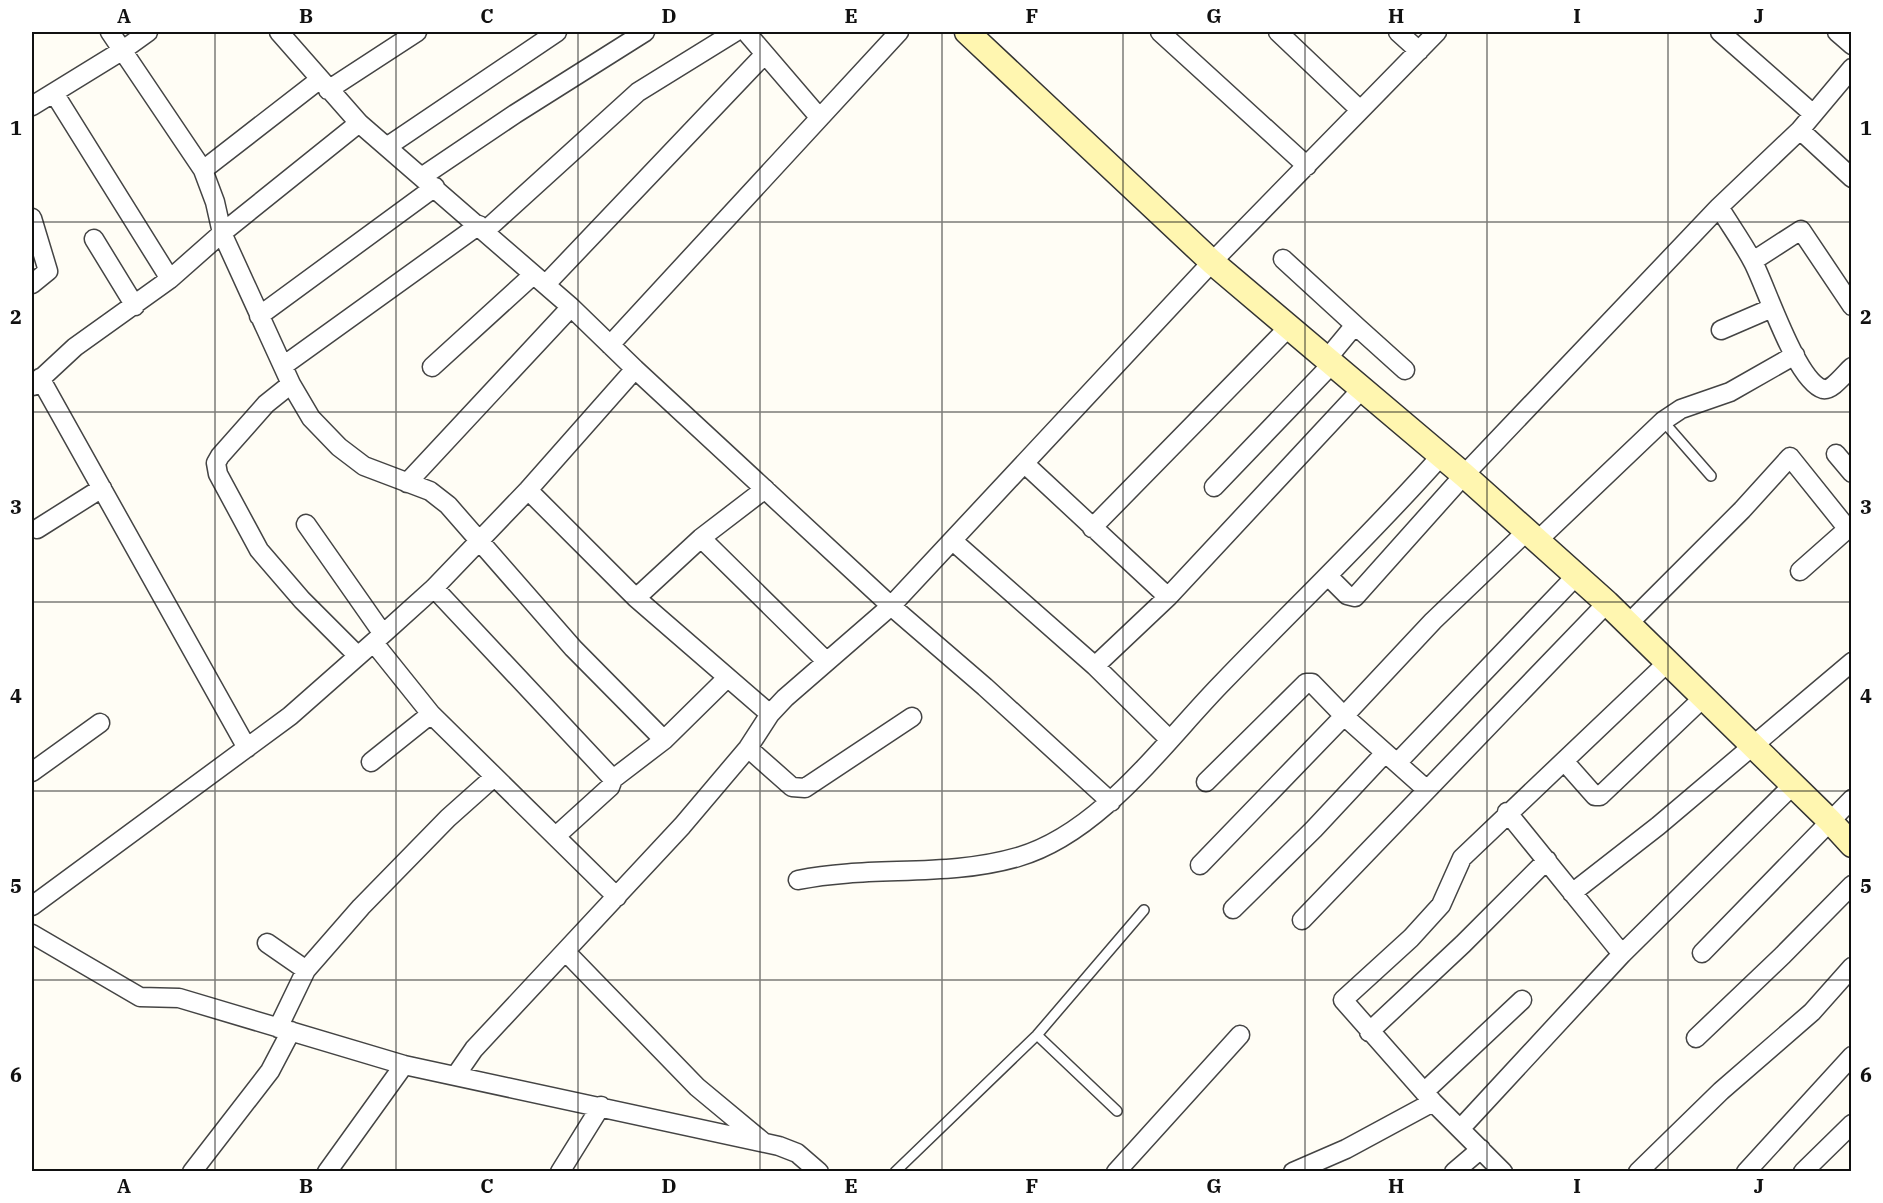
<svg xmlns="http://www.w3.org/2000/svg" width="1883" height="1203" viewBox="0 0 1883 1203" font-family="'IBM Plex Serif',serif">
<style>
.lines{fill:none;stroke-linecap:round;stroke-linejoin:round}
.lane-casing{stroke:#444;stroke-width:12}
.street-casing{stroke:#444;stroke-width:21}
.secondary-casing{stroke:#333;stroke-width:27}
.lane{stroke:#fff;stroke-width:9}
.street{stroke:#fff;stroke-width:18}
.secondary{stroke:#fff6b0;stroke-width:24}
.grid{fill:none;stroke:#111;stroke-width:1.5;stroke-opacity:0.55}
.neatline{fill:none;stroke:#111;stroke-width:2}
.grid-label{font-size:20px;text-anchor:middle;font-weight:bold;fill:#111}
</style>
<rect width="100%" height="100%" fill="#fffdf5"/>
<g class="lines">
<g class="lane-casing">
<path id="lane" d="M1663,421L1711,476
M1037,1035L1117,1111
M895,1172L1037,1035L1144,910"/>
</g>
<g class="street-casing">
<path id="street" d="M110,32L203,170L215,202L222,233L291,384L311,418L339,447L364,466L430,491L448,505L573,648L664,740
M279,32L359,123L571,307L635,369L891,606L985,687L1111,802
M746,32L819,117
M1160,32L1307,166
M1278,32L1359,109
M1398,32L1419,51
M1720,32L1812,113
M1837,32L1852,45
M328,90L417,32
M54,93L170,279
M32,106L123,50L148,32
M1800,130L1852,178
M388,146L557,32
M203,170L319,80
M423,176L515,114L645,32
M1719,207C1730,225 1743,243 1753,262C1766,286 1796,381 1823,389C1832,391 1845,373 1852,367
M32,218L48,271L32,284
M486,230L638,92L735,32
M94,239L135,306
M1283,259L1355,325L1326,360
M1753,261L1801,230L1852,306
M546,284L764,55
M259,316L435,187
M1355,325L1405,370
M1721,330L1772,308
M610,345L899,32
M283,366L479,225
M432,367L533,275
M40,378L247,748
M291,384L266,404L220,456L216,463L218,474L259,550L302,600L358,656
M33,386L75,347L170,279L222,233L359,123
M1836,454L1852,473
M1025,464L1168,597
M407,483L571,307
M1214,487L1331,365
M528,490L636,598L770,714
M306,524L383,634
M1092,528L1288,328
M37,529L102,488
M701,538L825,660
M953,541L1095,666L1170,740
M1536,542L1663,421L1681,409L1730,392L1795,355
M1800,571L1852,525
M1328,576L1347,595L1355,597L1464,475L1719,207L1800,130L1852,68
M434,588L613,779
M636,598L701,538L765,489
M1629,623L1742,510L1790,457L1847,528
M374,643L431,714L617,897
M1095,666L1168,597L1361,390
M748,748L792,787L805,788L912,717
M1564,761L1595,796H1600L1703,698
M371,762L431,714
M1397,763L1575,577
M32,772L100,723
M1426,789L1344,716L1433,621L1526,532
M1507,812L1622,954
M556,836L610,787L613,779L664,740L727,678
M1200,865L1344,716L1312,683H1306L1206,782
M798,880C871,865 946,878 1018,857C1101,833 1165,741 1223,682C1295,607 1371,535 1440,457
M1572,893L1658,826L1852,662
M32,906L290,716L383,634L434,588L528,490L635,369
M1233,909L1314,829L1385,753
M1302,920L1607,603
M32,934L140,997L179,998L404,1065L779,1146L797,1153L819,1172
M267,943L306,970
M566,952L697,1087L762,1141
M1702,953L1852,799
M278,1028L306,970L361,907L448,818L494,777
M1369,1032L1463,944L1547,860
M1696,1038L1783,955L1852,885
M456,1075L474,1049L682,826L748,748L770,714L785,698L891,606L1212,262L1437,32
M1424,1092L1522,1000
M1461,1128L1622,954L1793,785
M192,1172L270,1071L291,1031
M327,1172L404,1065
M560,1172L601,1106
M1116,1172L1240,1035
M1293,1172L1346,1149L1433,1102
M1454,1172L1481,1149
M1503,1172L1433,1102L1343,1000L1411,938L1441,905L1462,858L1668,662
M1638,1172L1721,1091L1812,1012L1852,967
M1746,1172L1852,1056
M1803,1172L1852,1124"/>
</g>
<g class="secondary-casing">
<path id="secondary" d="M967,32L1212,262L1464,475L1607,603L1830,821L1852,845"/>
</g>
<use href="#lane" class="lane"/>
<use href="#street" class="street"/>
<use href="#secondary" class="secondary"/>
</g>
<path class="grid" d="M215,32V1172M396,32V1172M578,32V1172M760,32V1172M942,32V1172M1123,32V1172M1305,32V1172M1487,32V1172M1668,32V1172M32,222H1852M32,412H1852M32,602H1852M32,791H1852M32,980H1852"/>
<rect width="1883" height="1203" fill="none" stroke="#ffffff" stroke-width="66"/>
<rect x="33" y="33" width="1817" height="1137" class="neatline"/>
<g class="grid-label">
<text x="124" y="23">A</text>
<text x="306" y="23">B</text>
<text x="487" y="23">C</text>
<text x="669" y="23">D</text>
<text x="851" y="23">E</text>
<text x="1032" y="23">F</text>
<text x="1214" y="23">G</text>
<text x="1396" y="23">H</text>
<text x="1577" y="23">I</text>
<text x="1759" y="23">J</text>
<text x="16" y="135">1</text>
<text x="1866" y="135">1</text>
<text x="16" y="324">2</text>
<text x="1866" y="324">2</text>
<text x="16" y="514">3</text>
<text x="1866" y="514">3</text>
<text x="16" y="703">4</text>
<text x="1866" y="703">4</text>
<text x="16" y="893">5</text>
<text x="1866" y="893">5</text>
<text x="16" y="1082">6</text>
<text x="1866" y="1082">6</text>
<text x="124" y="1193">A</text>
<text x="306" y="1193">B</text>
<text x="487" y="1193">C</text>
<text x="669" y="1193">D</text>
<text x="851" y="1193">E</text>
<text x="1032" y="1193">F</text>
<text x="1214" y="1193">G</text>
<text x="1396" y="1193">H</text>
<text x="1577" y="1193">I</text>
<text x="1759" y="1193">J</text>
</g>
</svg>
